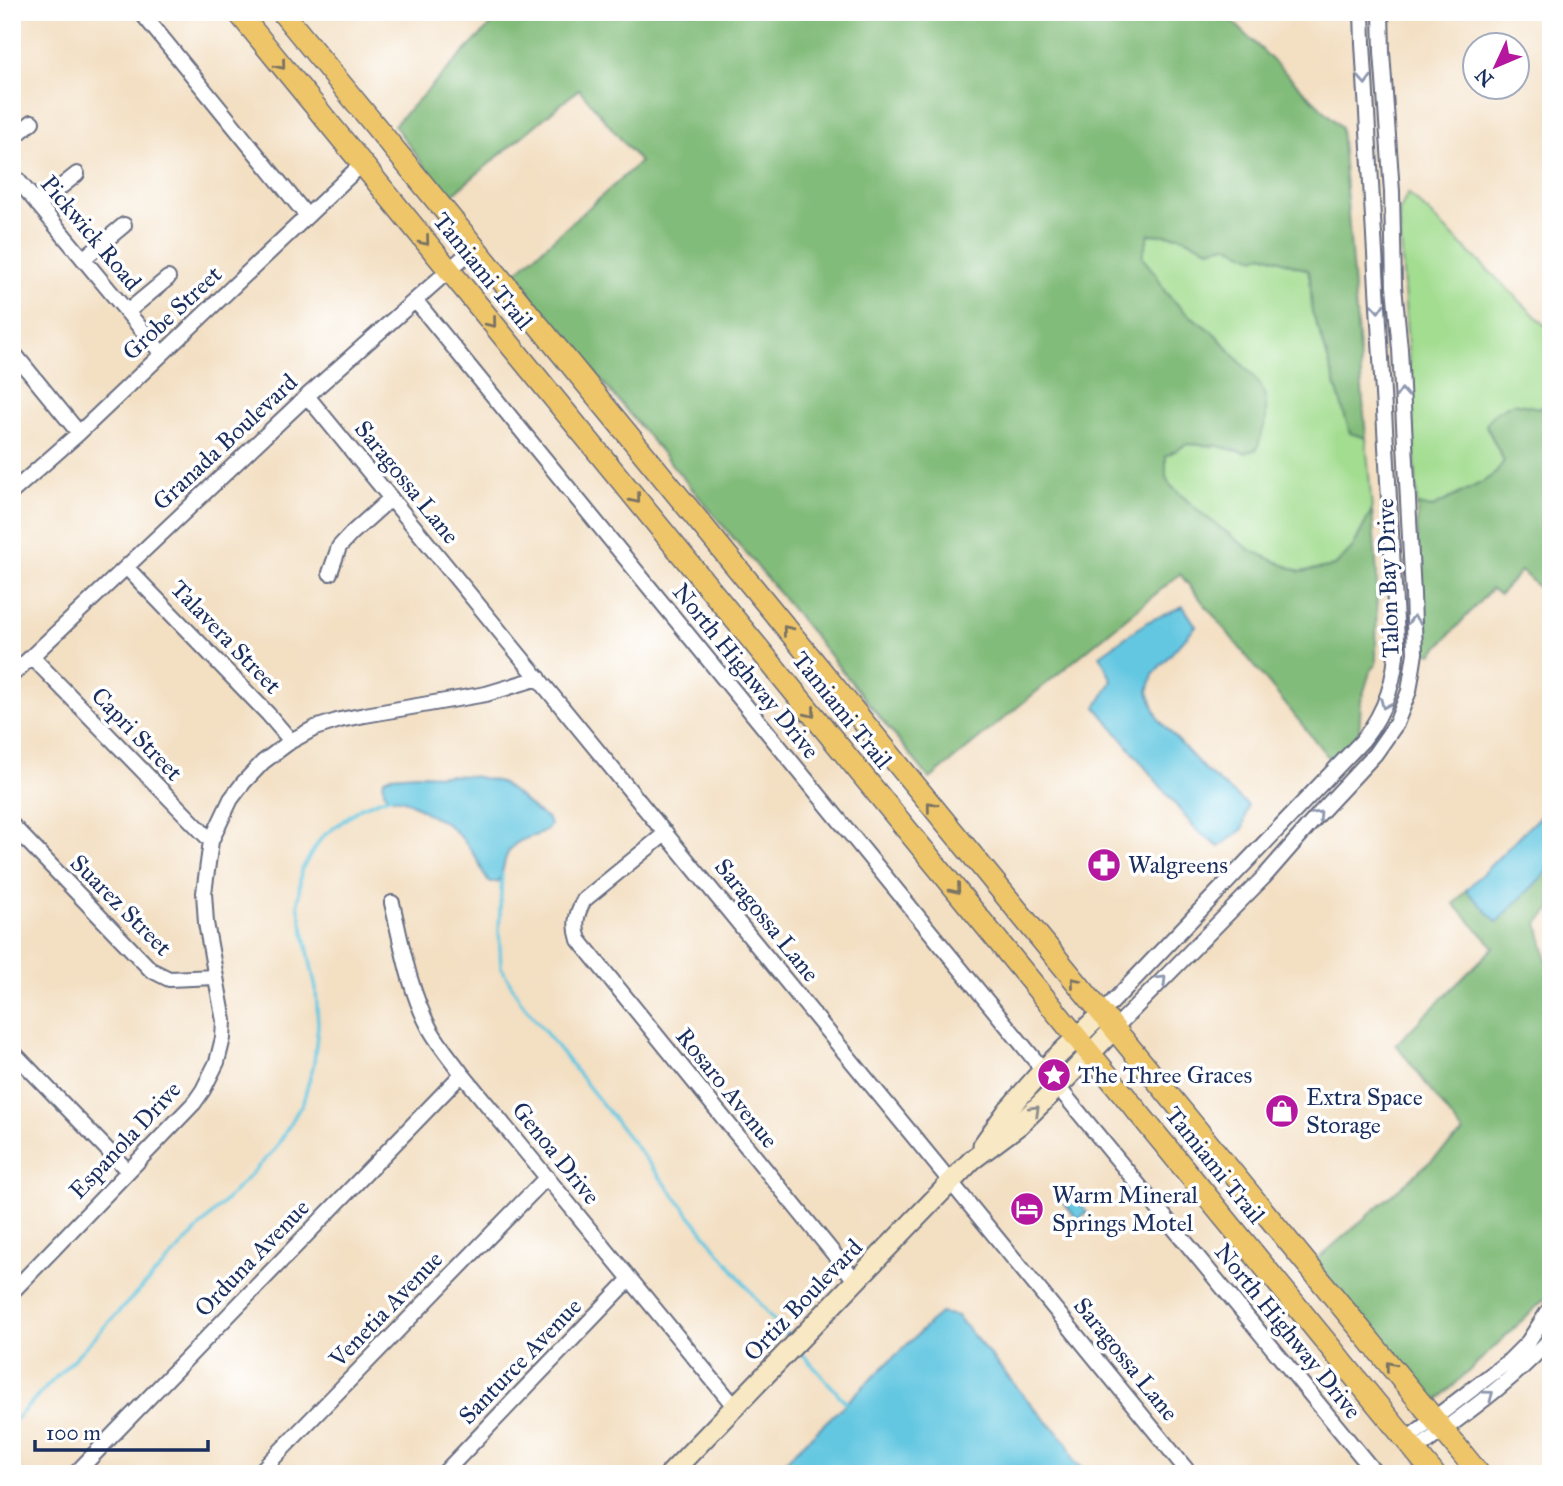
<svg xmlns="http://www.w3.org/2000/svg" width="1563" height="1486" viewBox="0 0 1563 1486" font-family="'IM FELL Great Primer',serif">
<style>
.green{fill:#a3dd90;stroke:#5f8677;stroke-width:2}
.forest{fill:#82bc7a;stroke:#4e766c;stroke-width:2}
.water{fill:#63c7e1;stroke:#3f7ba0;stroke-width:2}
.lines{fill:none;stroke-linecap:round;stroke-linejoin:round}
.stream{stroke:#63c7e1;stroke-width:3.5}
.street-casing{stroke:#676d81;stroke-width:18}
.secondary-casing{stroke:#676d81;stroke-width:23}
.primary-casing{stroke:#676d81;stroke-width:24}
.street{stroke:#fff;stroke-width:14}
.secondary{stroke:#f8e8c3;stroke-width:19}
.primary{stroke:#eec569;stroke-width:21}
.oneway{stroke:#7a7263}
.oneway2{stroke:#8d97ae}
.oneway3{stroke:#8a8c90}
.labels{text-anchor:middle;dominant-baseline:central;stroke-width:7;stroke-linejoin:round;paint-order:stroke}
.street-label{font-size:24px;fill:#1b2f5e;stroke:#fff}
.poi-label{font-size:24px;fill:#1b2f5e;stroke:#fff;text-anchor:start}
</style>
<rect width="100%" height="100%" fill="#fff"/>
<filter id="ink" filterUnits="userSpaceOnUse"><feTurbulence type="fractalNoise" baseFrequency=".0143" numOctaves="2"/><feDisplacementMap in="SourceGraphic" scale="14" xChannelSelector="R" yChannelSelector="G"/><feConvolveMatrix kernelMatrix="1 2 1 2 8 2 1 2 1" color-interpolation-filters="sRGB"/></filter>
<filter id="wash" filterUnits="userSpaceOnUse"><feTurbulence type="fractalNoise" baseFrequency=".00686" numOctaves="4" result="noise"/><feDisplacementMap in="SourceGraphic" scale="28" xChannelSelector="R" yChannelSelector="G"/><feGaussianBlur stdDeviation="1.57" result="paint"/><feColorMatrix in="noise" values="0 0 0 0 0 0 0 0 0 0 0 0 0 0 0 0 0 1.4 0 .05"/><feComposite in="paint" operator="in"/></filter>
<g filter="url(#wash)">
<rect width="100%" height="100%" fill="#f3dfc2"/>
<path class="green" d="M1408,193L1551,331V410L1538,407L1486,426L1504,461L1496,473L1481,483L1431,508L1417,505L1414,442L1399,212Z
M1149,234L1180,236L1209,249L1226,245L1263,254L1308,270L1322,339L1350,433L1366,438L1372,510L1352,549L1335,566L1300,572L1250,550L1201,513L1170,485L1166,477V456L1187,444L1218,446L1245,453L1241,366L1227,347L1215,334L1184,311L1165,292L1157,276L1142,257Z"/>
<path class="forest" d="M503,12H1223L1341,127L1366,438L1350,433L1322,339L1312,312L1310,277L1308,270L1263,254L1255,258L1226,245L1209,249L1180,236L1149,234L1142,257L1157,276L1165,292L1184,311L1215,334L1260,384L1266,399V420L1257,449L1245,453L1218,446L1187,444L1166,456V477L1170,485L1201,513L1250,550L1300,572L1335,566L1352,549L1372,510L1377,574L1376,665L1370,672L1361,701L1359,735L1333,763L1180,574L930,779L761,571L513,275L640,162L579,89L448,198L394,125Z
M1513,403L1551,410V599L1521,571L1500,594L1491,589L1432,654L1422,651L1417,546V505L1431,508L1481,483L1496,473L1504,461L1486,425L1494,413Z
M1551,868V909L1538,923L1551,977V1293L1435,1403L1314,1262L1463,1133L1396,1044L1494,947L1454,904L1466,890L1498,921Z"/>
<path class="water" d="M1183,606L1196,626L1153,674L1148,692L1159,720L1207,772L1248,805L1243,829L1219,847L1196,830L1096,707L1112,681L1100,655L1147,622Z
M416,774L472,776L500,782L521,798L535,811L548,819L550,826C541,838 525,835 514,845C501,858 506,869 498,882H489C483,875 481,866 476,858C468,845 457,831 444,822C439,819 434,818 429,815C423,811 417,806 411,803C397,795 380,804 384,779L391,776Z
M1551,805V868L1497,922L1466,890Z
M1072,1192L1087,1213L1078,1220L1062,1200Z
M940,1313L957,1316L1035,1409L1067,1442L1074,1462L1092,1474H780V1466Z"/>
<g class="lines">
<path class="stream" d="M502,874L499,930L501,967L520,1000L769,1315L791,1340
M798,1349L849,1406
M12,1423L276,1148L303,1102L314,1063L318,1025L316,989L298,904L301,870L322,837L360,808L393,795"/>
</g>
</g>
<g filter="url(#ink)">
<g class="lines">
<g class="street-casing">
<path id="street" d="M141,12L307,216
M12,139L32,122
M12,173L162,354
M38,205L77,174
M83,259L124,225
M415,300L1043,1070
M127,312L168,278
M12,351L79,433
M307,396L1190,1474
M12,492L79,433L362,164
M126,567L268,714L291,741
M330,573L339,547L352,533L391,498
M32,657L211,841
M12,675L307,396L474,248
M12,825L151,970L169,979L215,977
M666,833L584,900C576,914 574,925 579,940L855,1280
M392,903C402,945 409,990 430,1029C439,1045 451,1059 462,1074L735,1407
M1101,1014L1362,741C1387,710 1396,678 1397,639L1363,43L1362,12
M1114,1029L1264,877L1319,814L1375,754L1396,724L1409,691L1415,653L1413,594L1400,349L1394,286L1392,192L1382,52L1381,12
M12,1051L128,1171
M1058,1087L1376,1474
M12,1292L194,1103L203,1090L217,1062L223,1038L224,1021L206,923L204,893L211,841L231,799L244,782L263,762L291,741L315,728L340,720L365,715L486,694L539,678
M1406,1440L1509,1361L1528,1342L1551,1307
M1415,1451C1462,1416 1512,1382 1551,1338
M75,1474L462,1074
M258,1474L547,1177
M443,1474L630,1279"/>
</g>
<g class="secondary-casing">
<path id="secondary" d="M983,1145L1008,1110L1043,1070L1101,1014
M670,1474L972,1160L1019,1125L1058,1087L1114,1029"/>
</g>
<g class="primary-casing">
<path id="primary" d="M238,12L1434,1474
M282,12L1479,1474"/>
</g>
<use href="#street" class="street"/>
<use href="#secondary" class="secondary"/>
<use href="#primary" class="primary"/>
</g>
<defs><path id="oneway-chevron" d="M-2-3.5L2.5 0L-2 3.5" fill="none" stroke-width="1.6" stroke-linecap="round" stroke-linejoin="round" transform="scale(1.75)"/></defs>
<g class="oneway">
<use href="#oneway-chevron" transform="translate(281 65) rotate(51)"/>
<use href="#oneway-chevron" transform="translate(425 241) rotate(51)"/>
<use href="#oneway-chevron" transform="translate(492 323) rotate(51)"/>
<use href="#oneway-chevron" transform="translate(636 499) rotate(51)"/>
<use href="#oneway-chevron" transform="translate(787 630) rotate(-129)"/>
<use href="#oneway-chevron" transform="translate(811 713) rotate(51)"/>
<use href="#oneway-chevron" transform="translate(931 806) rotate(-129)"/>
<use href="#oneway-chevron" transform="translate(956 889) rotate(51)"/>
<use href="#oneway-chevron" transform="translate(1075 982) rotate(-129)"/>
<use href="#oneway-chevron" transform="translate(1390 1366) rotate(-129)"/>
</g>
<g class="oneway2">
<use href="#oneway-chevron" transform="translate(1365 80) rotate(87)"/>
<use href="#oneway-chevron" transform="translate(1378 308) rotate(87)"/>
<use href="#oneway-chevron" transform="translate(1402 393) rotate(-93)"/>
<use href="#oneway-chevron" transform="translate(1414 620) rotate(-92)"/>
<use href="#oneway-chevron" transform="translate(1385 704) rotate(114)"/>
<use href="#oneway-chevron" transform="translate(1318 815) rotate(-47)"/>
<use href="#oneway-chevron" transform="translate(1162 980) rotate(-45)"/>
<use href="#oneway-chevron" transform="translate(1489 1395) rotate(-37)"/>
</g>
<use class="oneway3" href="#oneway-chevron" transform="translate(1035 1110) rotate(-44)"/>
</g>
<defs>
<g id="pharmacy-disc" transform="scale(1.75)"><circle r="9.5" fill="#b5179e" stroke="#fff"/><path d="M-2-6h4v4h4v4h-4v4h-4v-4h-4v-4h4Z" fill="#fff"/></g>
<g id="sight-disc" transform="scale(1.75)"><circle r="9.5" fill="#b5179e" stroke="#fff"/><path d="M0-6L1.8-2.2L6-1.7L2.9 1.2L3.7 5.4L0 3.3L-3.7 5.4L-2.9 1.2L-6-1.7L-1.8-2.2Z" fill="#fff"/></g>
<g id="shop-disc" transform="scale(1.75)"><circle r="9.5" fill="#b5179e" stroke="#fff"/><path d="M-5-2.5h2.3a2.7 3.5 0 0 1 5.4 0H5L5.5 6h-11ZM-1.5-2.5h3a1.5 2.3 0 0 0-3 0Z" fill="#fff"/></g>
<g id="hotel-disc" transform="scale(1.75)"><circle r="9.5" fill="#b5179e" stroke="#fff"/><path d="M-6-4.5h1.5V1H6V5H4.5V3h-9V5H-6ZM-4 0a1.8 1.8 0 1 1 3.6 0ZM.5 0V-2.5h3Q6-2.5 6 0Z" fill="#fff"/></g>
</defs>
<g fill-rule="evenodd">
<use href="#pharmacy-disc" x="1104" y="865"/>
<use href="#sight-disc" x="1054" y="1075"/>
<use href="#shop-disc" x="1282" y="1111"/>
<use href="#hotel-disc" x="1027" y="1209"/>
</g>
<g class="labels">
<g class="street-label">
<text transform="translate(91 233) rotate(50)">Pickwick Road</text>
<text transform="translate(483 271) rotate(51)">Tamiami Trail</text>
<text transform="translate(172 313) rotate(-43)">Grobe Street</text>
<text transform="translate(225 442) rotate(-43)">Granada Boulevard</text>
<text transform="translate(407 482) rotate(51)">Saragossa Lane</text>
<text transform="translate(1388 578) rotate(-92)">Talon Bay Drive</text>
<text transform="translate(226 637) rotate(46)">Talavera Street</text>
<text transform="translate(746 671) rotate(51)">North Highway Drive</text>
<text transform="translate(842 710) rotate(51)">Tamiami Trail</text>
<text transform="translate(137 734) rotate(46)">Capri Street</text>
<text transform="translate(121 905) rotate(45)">Suarez Street</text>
<text transform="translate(767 920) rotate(51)">Saragossa Lane</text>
<text transform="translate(727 1088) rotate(51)">Rosaro Avenue</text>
<text transform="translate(125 1140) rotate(-47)">Espanola Drive</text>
<text transform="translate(556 1153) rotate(51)">Genoa Drive</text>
<text transform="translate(1215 1165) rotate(51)">Tamiami Trail</text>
<text transform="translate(252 1258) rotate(-46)">Orduna Avenue</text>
<text transform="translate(803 1300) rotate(-46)">Ortiz Boulevard</text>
<text transform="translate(386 1309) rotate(-46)">Venetia Avenue</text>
<text transform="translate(1288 1331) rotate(51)">North Highway Drive</text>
<text transform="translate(1126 1359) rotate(51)">Saragossa Lane</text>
<text transform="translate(520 1361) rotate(-46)">Santurce Avenue</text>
</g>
<g class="poi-label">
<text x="1128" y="865">Walgreens</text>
<text x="1078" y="1075">The Three Graces</text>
<text x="1306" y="1097">Extra Space<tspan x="1306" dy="28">Storage</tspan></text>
<text x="1052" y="1195">Warm Mineral<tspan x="1052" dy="28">Springs Motel</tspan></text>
</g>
</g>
<rect width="1563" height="1486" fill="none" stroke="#fff" stroke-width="42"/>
<g transform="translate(1496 66) rotate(226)"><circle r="33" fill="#ffffff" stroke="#a4acbf" stroke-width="2"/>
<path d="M0-5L12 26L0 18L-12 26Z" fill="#b5179e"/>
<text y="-10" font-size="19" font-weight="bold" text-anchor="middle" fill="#1b2f5e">N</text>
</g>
<path d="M35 1440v10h173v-10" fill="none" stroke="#1b2f5e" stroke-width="3.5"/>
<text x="46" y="1440" font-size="21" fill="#1b2f5e" stroke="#ffffff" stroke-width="5" paint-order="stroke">100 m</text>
</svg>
